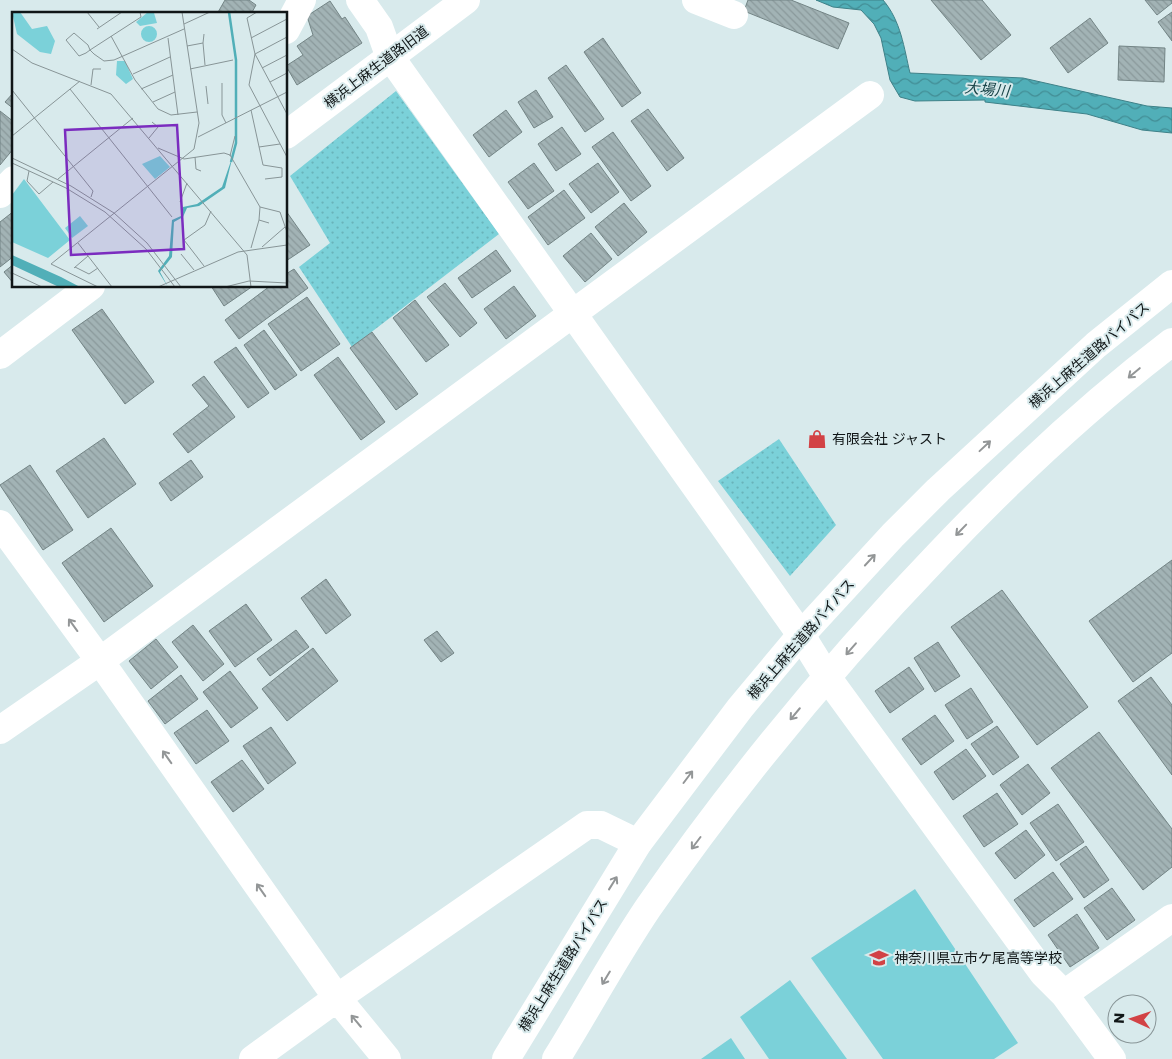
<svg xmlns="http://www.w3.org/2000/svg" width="1172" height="1059" viewBox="0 0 1172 1059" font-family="Poppins,'Noto Sans JP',sans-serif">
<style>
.grass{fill:url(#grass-dots)}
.pitch{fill:#7bd1d9}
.water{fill:url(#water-waves);stroke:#3e8188}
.building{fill:url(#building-back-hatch);stroke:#738485}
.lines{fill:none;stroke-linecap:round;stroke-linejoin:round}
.street{stroke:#fff;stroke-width:28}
.secondary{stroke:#fff;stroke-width:28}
.primary{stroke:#fff;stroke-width:28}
.oneway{stroke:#939697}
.labels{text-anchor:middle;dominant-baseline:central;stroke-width:4;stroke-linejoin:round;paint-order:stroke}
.street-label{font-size:14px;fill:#101617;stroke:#d8eaec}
.poi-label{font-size:14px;fill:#101617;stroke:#d8eaec;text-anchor:start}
.water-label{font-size:15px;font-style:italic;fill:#194448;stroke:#d8eaec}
.inset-river{fill:none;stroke:#51afb8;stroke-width:2.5}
.inset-road{fill:none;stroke:#889597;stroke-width:1}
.view{fill:#7b2cbf;fill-opacity:0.15;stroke:#7b2cbf;stroke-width:2.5}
.inset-edge{fill:none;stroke:#101617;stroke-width:2.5}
</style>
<defs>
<pattern id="grass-dots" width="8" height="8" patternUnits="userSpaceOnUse" patternTransform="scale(1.25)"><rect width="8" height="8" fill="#7bd1d9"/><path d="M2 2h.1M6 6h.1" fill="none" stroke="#69b3ba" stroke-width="1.8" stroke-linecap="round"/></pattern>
<pattern id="water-waves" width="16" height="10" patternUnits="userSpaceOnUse" patternTransform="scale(1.25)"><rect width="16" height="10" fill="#51afb8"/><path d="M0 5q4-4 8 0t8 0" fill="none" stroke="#428d95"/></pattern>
<pattern id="building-back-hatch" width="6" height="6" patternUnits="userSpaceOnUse" patternTransform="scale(1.25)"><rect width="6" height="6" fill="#a2b3b5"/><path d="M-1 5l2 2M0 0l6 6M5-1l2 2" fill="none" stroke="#8a999b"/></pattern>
</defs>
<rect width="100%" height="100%" fill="#d8eaec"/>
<path class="grass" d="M396,91L499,234L352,347L299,267L330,243L290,176Z
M779,439L836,525L790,576L718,481Z"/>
<path class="pitch" d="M915,889L1018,1043L994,1059H883L811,958Z
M790,980L847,1059H769L740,1017Z
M731,1038L745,1059H701Z"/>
<path class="water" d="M816,0H883C901,21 904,48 910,73L1023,78L1147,106L1172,108V133L1142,130L1087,114L985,102V100L915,101L900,97L890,80L881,38L874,24L861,10L833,7Z"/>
<path class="building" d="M225,0H249L256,5L251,14H217Z
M748,0H791L849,23L838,49L744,11Z
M931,0H982L1011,35L981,60Z
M1145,0H1172V3L1157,15Z
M330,1L342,19L345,17L362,43L297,85L286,66L303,55L297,46L313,35L307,16Z
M1172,12V41L1158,22Z
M1090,18L1108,43L1068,73L1050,48Z
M603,38L641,93L622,107L584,52Z
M1119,46L1165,48L1164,82L1118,80Z
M566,65L604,119L585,132L548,78Z
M536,90L553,117L534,128L518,102Z
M14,92V109L5,102Z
M648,109L684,158L667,171L631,121Z
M506,110L522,132L489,157L473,135Z
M0,111L14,122V148L0,165Z
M562,127L581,154L556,171L538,144Z
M613,132L651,186L631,201L592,147Z
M534,163L554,191L528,209L508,182Z
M598,163L619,192L591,213L569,184Z
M564,190L585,218L548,245L528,217Z
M624,203L647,232L618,256L595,227Z
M14,211V256L0,267V222Z
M286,211L310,245L286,261Z
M591,233L612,259L585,282L563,256Z
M496,250L511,271L472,298L458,278Z
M14,264V284L4,272Z
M294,269L308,288L239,339L225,320L270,286H286V274Z
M445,283L477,323L460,337L427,297Z
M211,286H253L224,306Z
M514,286L536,316L506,339L484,309Z
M307,297L340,344L301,371L268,324Z
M415,300L449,345L426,362L393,318Z
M102,309L154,382L125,404L72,330Z
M264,330L297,375L275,390L244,345Z
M372,332L418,394L396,410L350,348Z
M236,347L269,393L248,408L214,362Z
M338,357L385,422L361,440L314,375Z
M204,376L235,417L188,453L173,434L209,406L192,385Z
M104,438L136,484L88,518L56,471Z
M191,460L203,477L171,501L159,483Z
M30,465L73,530L43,550L0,485Z
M111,528L153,586L104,622L62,563Z
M1172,560V653L1133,682L1089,621Z
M326,579L351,615L326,634L301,598Z
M1002,590L1088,707L1037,745L951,627Z
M246,604L272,640L235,667L209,631Z
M193,625L224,664L203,681L172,642Z
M296,630L309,647L270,676L257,659Z
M437,631L454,653L441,662L424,640Z
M156,639L178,667L151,689L129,661Z
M938,642L960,676L935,692L914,658Z
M313,648L338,681L287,721L262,689Z
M909,667L924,689L890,713L875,691Z
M230,671L258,708L231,728L203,692Z
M181,675L198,699L165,724L148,701Z
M1151,677L1172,705V775L1118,701Z
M971,688L993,722L967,739L945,705Z
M207,710L229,741L196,764L174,733Z
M935,715L954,741L921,765L902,739Z
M997,726L1019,757L993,775L971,744Z
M271,727L296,763L268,784L243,746Z
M1099,732L1172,829V867L1143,890L1051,768Z
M966,749L986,776L953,800L934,772Z
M242,760L264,789L233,812L211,782Z
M1028,764L1050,793L1022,815L1000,785Z
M997,793L1018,824L984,847L963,816Z
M1058,804L1084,842L1056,861L1030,823Z
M1026,830L1045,855L1015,879L995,853Z
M1086,846L1109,880L1084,898L1060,864Z
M1053,872L1073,899L1034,927L1014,900Z
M1112,888L1135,920L1107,940L1084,908Z
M1077,914L1099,948L1070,967L1048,935Z"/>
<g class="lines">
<path class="street" d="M360,0L379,27L389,55L801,635L827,677L1043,973L1064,994L1112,1059
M696,0L734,15
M286,30L302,0
M0,194L14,180
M0,524L100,661L337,998L387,1059
M0,730L100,661L870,95
M1064,994L1172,918
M253,1059L337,998L587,825H601L638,843"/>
<path class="secondary" d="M286,135L466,0
M0,355L91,286"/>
<path class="primary" d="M506,1059L638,843L740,708L801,635L893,535L938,490L1096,345L1172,284
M556,1059C587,1009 615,957 648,908C735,783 833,664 939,554C1011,478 1088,406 1172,342"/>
</g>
<defs><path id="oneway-shaft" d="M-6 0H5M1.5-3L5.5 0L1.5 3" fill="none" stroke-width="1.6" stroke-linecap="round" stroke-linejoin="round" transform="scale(1.25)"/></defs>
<g class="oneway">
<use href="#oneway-shaft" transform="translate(1134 373) rotate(140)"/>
<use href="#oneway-shaft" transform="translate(985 446) rotate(-43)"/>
<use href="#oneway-shaft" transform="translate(961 530) rotate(134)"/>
<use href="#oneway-shaft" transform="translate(870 560) rotate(-47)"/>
<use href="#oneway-shaft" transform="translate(73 625) rotate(-126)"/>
<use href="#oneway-shaft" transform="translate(851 649) rotate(131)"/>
<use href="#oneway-shaft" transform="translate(795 714) rotate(130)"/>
<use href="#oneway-shaft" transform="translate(167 757) rotate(-125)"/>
<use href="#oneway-shaft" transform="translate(688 777) rotate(-53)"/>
<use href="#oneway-shaft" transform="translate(696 843) rotate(127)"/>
<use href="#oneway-shaft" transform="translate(613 883) rotate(-58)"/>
<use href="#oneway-shaft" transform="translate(261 890) rotate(-125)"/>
<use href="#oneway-shaft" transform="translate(606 978) rotate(121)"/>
<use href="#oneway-shaft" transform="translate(356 1021) rotate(-130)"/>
</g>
<defs>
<g id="shop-bare" transform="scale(1.5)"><path d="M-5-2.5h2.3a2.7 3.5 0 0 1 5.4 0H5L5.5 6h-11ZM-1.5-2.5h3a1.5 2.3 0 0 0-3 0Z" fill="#d24245" stroke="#d8eaec" stroke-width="2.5" paint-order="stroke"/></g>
<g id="school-bare" transform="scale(1.5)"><path d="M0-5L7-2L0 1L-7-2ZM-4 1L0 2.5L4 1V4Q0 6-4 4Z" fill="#d24245" stroke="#d8eaec" stroke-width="2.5" paint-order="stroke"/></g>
</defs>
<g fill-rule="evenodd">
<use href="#shop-bare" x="817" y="439"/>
<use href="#school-bare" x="879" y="958"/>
</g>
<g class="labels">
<g class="street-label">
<text transform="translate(376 67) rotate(-37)">横浜上麻生道路旧道</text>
<text transform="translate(1089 355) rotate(-41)">横浜上麻生道路バイパス</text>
<text transform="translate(801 639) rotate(-49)">横浜上麻生道路バイパス</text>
<text transform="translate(563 965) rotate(-58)">横浜上麻生道路バイパス</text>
</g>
<g class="poi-label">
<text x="832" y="439">有限会社 ジャスト</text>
<text x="894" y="958">神奈川県立市ケ尾高等学校</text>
</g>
<g class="water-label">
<text transform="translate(987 89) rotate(5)">大場川</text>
</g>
</g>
<g transform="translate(12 12)">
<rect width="275" height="275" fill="#d8eaec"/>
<path d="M136,0L142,1L145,11L128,14L124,10ZM105,49H113L121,67L114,72L104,63ZM148,144L158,155L143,167L130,152ZM12,167L58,228L36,246L0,230V183Z" fill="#7bd1d9"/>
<path d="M0,0H8L20,17L35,14L43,29L39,42L28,40L5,22ZM129 22a8 8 0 1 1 16 0a8 8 0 1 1-16 0Z" fill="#7bd1d9"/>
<path d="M68,204L76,214L60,226L53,216Z" fill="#7bd1d9"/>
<path d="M221,143L213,176L187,194L175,196L171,205L162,210L160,245L148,260L156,275L146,259L157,244L160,208L169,204L171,195L185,192L210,175ZM0,243L49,265L68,275H47L0,253Z" fill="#51afb8"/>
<path class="inset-river" d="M217,0L224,48V131L219,150"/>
<path class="inset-road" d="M75,0L87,15M128,0L129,5L78,38L74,41L67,44L54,28L62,21L76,33L78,38L82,42L92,49L102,48L172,17M245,0L235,6L243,42L275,102M172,12L198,0M85,17L110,0M99,24L123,68L146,97L159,103L185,100M275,25L243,42L237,73L275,145M156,26L166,103M239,26L275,7M191,31L193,53M175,34L191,31L192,22M0,37L20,51L99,82L235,243L239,275M250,56L275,43M178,57L221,48M121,62L158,45M258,70L275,61M210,71V103L214,111M79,73L81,57H89M194,74L196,92M58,77L160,205M129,77L161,63M0,78L81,179L79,185M141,90L163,80M239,98L251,153L270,156V165L253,167M0,124L68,69M186,125L275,80M137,126L146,115L140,110M247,135L268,132M146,136L172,147L212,141L218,143L248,195L247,208M218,144L223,124M183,145L184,157L189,159M0,146L59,174L102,201L135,231L169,275M0,151L54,176L93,200L134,237L163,275M17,159L15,169L27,182L41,170M46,167L121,106M168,190L175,171M248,195L268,200L275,220M66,231L100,275M250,235L273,215M239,236L247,208L257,211M169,242L182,258M192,254L172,228L193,213L199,199M63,255L77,262L86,256M62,256L76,244M0,261L30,275M86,275L39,252L182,137L187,111L170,0M146,275L226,240L275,233M213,275L237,269L275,271"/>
<path class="view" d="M165,113L172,237L59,243L53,118Z"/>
<rect width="275" height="275" class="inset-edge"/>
</g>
<g transform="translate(1132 1019) rotate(273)"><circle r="24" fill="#d8eaec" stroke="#889597"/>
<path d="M0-4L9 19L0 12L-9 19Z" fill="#d24245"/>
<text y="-8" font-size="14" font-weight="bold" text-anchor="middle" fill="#101617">N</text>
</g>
</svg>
